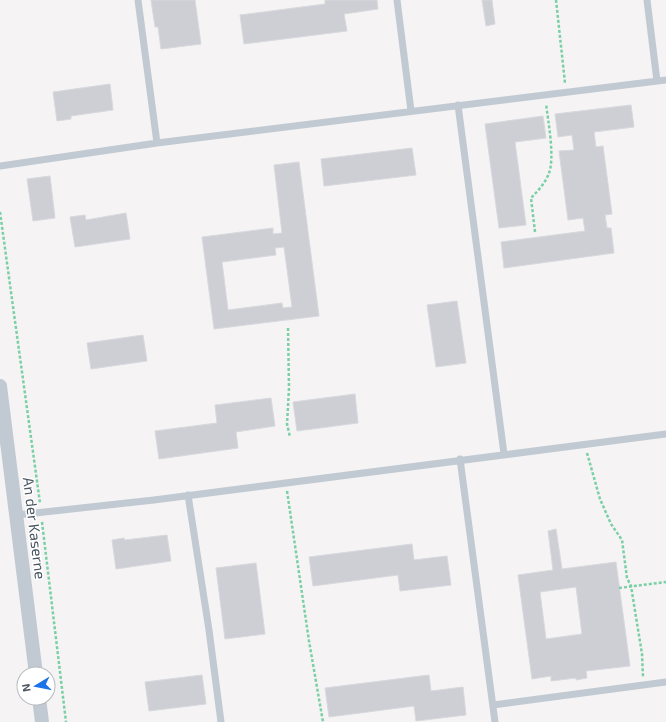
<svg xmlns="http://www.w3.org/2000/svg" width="666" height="722" viewBox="0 0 666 722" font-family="'Exo 2',sans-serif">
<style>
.building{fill:#cdcfd5;stroke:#d7d9de;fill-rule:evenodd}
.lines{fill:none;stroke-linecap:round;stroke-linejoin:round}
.path{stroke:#7ad0a6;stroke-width:2.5;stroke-dasharray:3 2;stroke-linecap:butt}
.service{stroke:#c1cad2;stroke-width:7}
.minor{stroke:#c1cad2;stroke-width:14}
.labels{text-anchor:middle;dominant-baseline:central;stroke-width:3;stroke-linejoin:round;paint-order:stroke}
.street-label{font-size:15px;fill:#4a5661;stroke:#fff}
</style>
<rect width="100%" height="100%" fill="#f5f3f3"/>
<path class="building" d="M151,0H195L201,44L161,49L158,27H155Z
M325,0H377L378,9L344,14L347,31L244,44L240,15L325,4Z
M482,0H492L495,24L486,26Z
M110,84L113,110L71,116V119L57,121L53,92Z
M631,105L634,127L594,132L596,147L603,146L612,214L605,215L607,228H611L614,253L504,268L501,242L585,231L583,218L568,220L559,151L574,150L572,135L558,137L555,114Z
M543,116L546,138L515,142L526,225L499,228L485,124Z
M412,148L416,175L324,186L321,159Z
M299,162L319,316L214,329L202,237L273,228V234L282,233L274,165ZM284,247L292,307L283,308L282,303L228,310L222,262L276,255L275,248Z
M50,176L55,218L33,221L27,179Z
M126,213L130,239L75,247L70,217L85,215L86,220Z
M457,301L466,363L436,367L427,305Z
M143,335L147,361L91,369L87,343Z
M355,394L358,423L297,431L293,402Z
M271,398L275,426L236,432L238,448L159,459L155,431L217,423L215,405Z
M556,529L562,569L616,562L630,666L586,671L587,678L576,680V678L551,681V676L532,679L518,575L553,570L548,531ZM576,587L582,634L546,639L540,592Z
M167,535L171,561L116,569L112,540L124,538L125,540Z
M412,544L414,560L447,556L451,585L400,591L398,575L313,586L309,557Z
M256,563L265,634L225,639L216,568Z
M202,675L206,704L149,711L145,682Z
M429,675L431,691L463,687L466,715L416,721L414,706L329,717L325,688Z"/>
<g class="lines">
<path class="path" d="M556,0L565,83
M0,212L40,503
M535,232L531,198C538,191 546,182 549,173C555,158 548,120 546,104
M288,328L289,388L287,424L290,437
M587,453L600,499L611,524L622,540L627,578L631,586L642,654L643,677
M287,491L309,641L323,722
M42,522L66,722
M619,588L666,582"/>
<path class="service" d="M138,0L157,143
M397,0L411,111
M647,0L657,81
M458,105L504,454
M0,166L157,143L666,80
M460,459L495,722
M188,495L209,630L221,722
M17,515L154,500L666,434
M493,705L666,682"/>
<path class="minor" d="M0,386L36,674
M39,698L42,722"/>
</g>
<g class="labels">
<g class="street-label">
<text transform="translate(35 528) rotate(83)">An der Kaserne</text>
</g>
</g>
<g transform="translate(36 686) rotate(260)"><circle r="19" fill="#ffffff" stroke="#b7bbc0"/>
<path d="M0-3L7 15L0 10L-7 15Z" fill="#1a73e8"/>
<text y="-6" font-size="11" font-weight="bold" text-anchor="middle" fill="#4a5661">N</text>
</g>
</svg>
